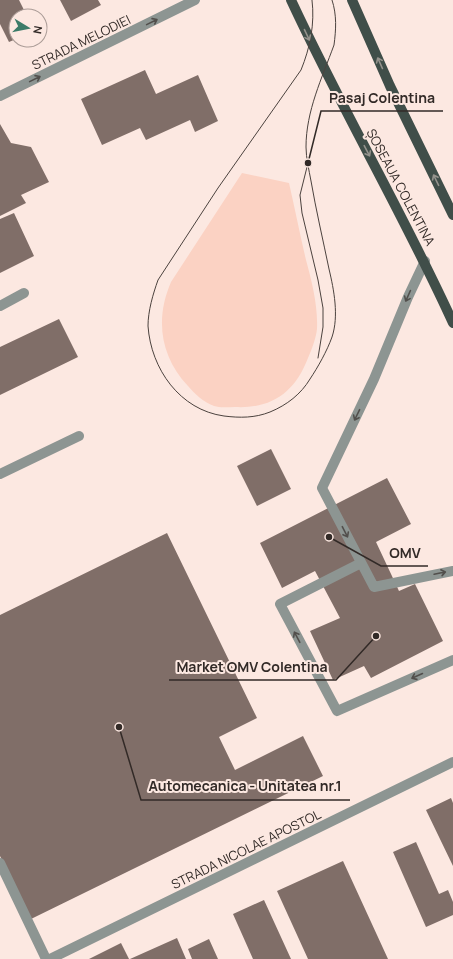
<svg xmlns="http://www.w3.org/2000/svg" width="453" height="959" viewBox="0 0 453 959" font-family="Manrope,sans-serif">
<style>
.green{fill:#fbd2c3}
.building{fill:#806e68}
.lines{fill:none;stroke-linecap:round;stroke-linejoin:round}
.service{stroke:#8d9592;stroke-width:10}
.minor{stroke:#8d9592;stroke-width:10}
.primary{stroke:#404e49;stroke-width:10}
.tram{stroke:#4b423e;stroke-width:1}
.oneway{stroke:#524f4c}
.oneway2{stroke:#95938d}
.labels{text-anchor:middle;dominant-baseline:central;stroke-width:4;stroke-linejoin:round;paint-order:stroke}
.street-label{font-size:13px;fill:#322a27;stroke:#fce8e1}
.leader{fill:none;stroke:#322a27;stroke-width:1.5}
.callout-dot{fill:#322a27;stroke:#fce8e1;stroke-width:1.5}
.callout-label{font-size:14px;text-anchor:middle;font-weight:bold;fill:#322a27;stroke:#fce8e1;stroke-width:4;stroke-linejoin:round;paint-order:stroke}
</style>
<rect width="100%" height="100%" fill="#fce8e1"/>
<path class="green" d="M242,173L289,183C295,209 300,235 306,260C312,282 318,306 317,329C316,338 312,349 308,358C295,392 272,409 235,407C228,407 220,408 214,406C203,402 195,394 188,386C160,356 155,319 171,282Z"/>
<path class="building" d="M0,0H19L27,16H16V39L9,42L0,24Z
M60,0H98L101,5L71,21Z
M145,70L156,94L198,75L218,121L195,132L190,120L146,140L140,128L102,145L81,99Z
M0,124L11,143L31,147L49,182L21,195L26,203L0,216Z
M14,213L34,256L0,273V219Z
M59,319L78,357L0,395V347Z
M271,449L291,489L257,506L237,466Z
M387,478L411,524L376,542L399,591L415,584L443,641L371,678L364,666L333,680L310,631L340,618L315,571L282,588L260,543Z
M167,533L257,718L219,737L235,770L303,736L323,776L31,919L0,856V615Z
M451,798L453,803V866L426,810Z
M416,842L439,894L448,890L453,902V915L426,927L393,852Z
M343,861L388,959H308L277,891Z
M264,900L291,959H253L233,914Z
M177,938L186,959H130Z
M209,939L218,959H192L188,949Z
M121,943L129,959H89Z"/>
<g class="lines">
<path class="service" d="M425,261L408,297L374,379L322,488L374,587L453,571
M0,306L24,293
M0,474L79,436
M361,563L280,604L337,711L453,660
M0,863L46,959"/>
<path class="minor" d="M0,96L195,0
M50,959L453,762"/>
<path class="primary" d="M291,0C342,110 403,213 453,323
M352,0L390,86L453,215"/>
<path class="tram" d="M312,0C315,24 310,48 301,70L218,188L158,280C153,294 148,311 148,326C151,369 180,410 224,416C240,418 255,418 270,412C287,405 301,394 310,379C318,367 327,351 332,337C339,316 334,290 329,269C323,240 316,210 311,181C309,170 306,158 306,147C306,111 322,78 334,45C336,30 337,15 332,0
M307,167L300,195L302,213L318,280L323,308V327L318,358"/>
</g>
<defs><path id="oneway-shaft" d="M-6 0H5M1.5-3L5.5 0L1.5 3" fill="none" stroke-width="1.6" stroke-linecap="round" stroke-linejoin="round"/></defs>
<g class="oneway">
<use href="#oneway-shaft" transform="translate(152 22) rotate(-26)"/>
<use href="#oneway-shaft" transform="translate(35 79) rotate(-26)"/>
<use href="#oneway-shaft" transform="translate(408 296) rotate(114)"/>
<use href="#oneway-shaft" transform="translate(357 415) rotate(116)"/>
<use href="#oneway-shaft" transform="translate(345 532) rotate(63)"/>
<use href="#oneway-shaft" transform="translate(440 573) rotate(-12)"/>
<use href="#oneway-shaft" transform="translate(297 637) rotate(-118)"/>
<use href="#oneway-shaft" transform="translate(417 676) rotate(156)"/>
</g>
<g class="oneway2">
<use href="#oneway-shaft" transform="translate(307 35) rotate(65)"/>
<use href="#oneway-shaft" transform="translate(380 63) rotate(-114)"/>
<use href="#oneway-shaft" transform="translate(367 151) rotate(62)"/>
<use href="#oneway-shaft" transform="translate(436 180) rotate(-116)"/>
</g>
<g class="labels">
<g class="street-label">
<text transform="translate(81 42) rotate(-26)">STRADA MELODIEI</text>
<text transform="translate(401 187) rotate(62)">ȘOSEAUA COLENTINA</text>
<text transform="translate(246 849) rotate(-26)">STRADA NICOLAE APOSTOL</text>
</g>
</g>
<path class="leader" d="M308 163L321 111H443M329 537L381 566H428M376 636L336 680H169M119 727L141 800H350"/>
<g class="callout-dot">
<circle cx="308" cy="163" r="4"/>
<circle cx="329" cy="537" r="4"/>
<circle cx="376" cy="636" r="4"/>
<circle cx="119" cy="727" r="4"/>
</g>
<g class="callout-label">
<text x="382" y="103">Pasaj Colentina</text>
<text x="405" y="558">OMV</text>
<text x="252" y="672">Market OMV Colentina</text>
<text x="245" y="791">Automecanica - Unitatea nr.1</text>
</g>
<g transform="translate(28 28) rotate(100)"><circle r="19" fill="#fce8e1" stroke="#ab9c97"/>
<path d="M0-3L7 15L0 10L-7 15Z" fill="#3c7b68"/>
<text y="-6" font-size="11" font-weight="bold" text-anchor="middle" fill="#322a27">N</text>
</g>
</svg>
